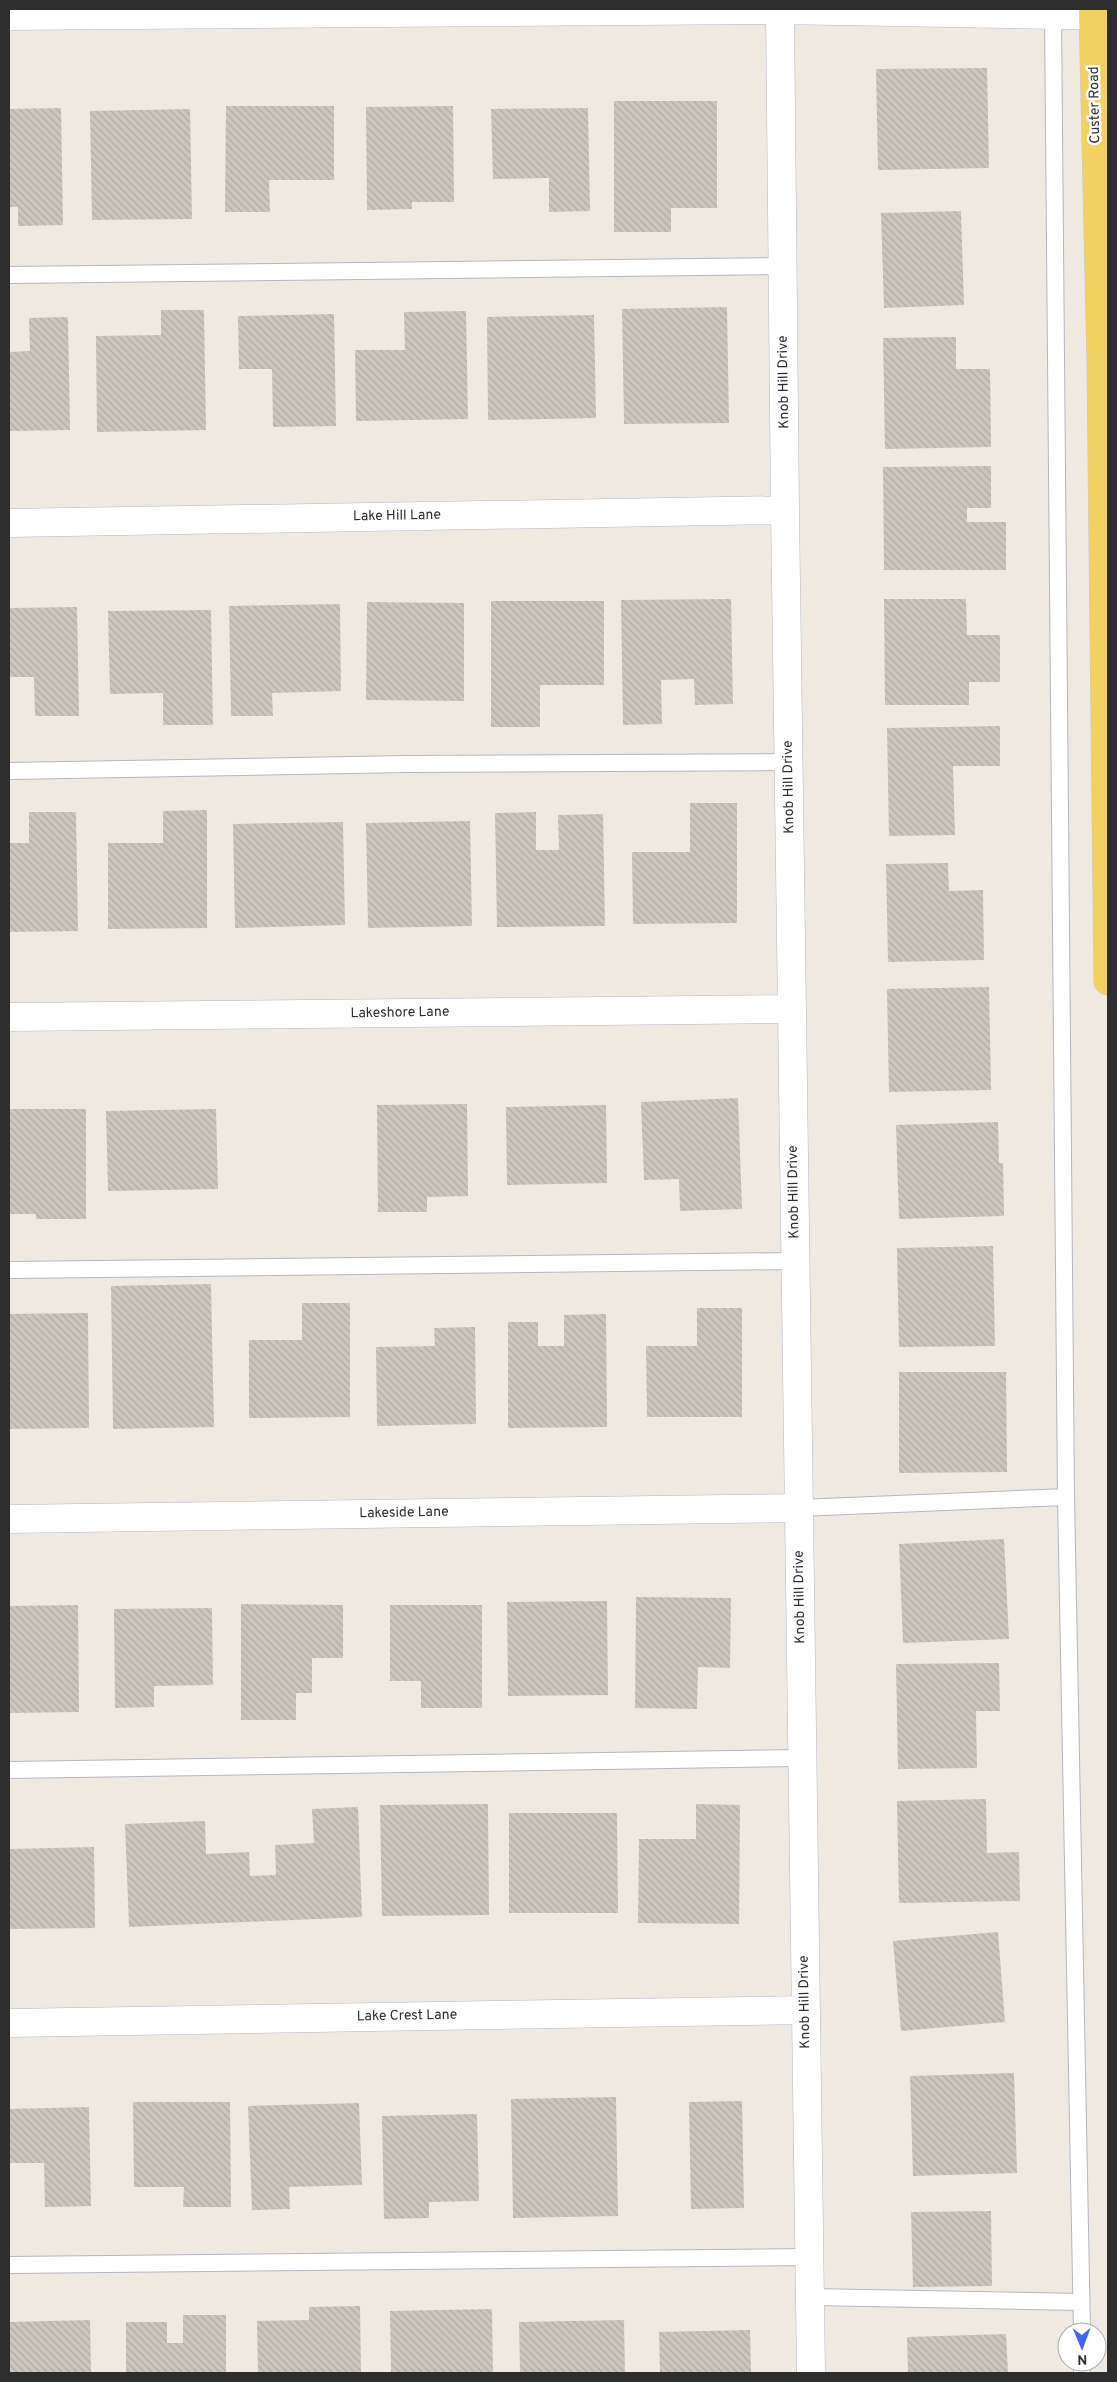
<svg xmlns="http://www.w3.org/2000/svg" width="1117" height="2382" viewBox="0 0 1117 2382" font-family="Overpass,sans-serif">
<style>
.building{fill:url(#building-back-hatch)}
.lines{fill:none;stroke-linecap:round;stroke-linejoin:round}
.lane-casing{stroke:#b4b7c1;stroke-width:18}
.street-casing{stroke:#b4b7c1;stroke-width:29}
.primary-casing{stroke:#c9c9c9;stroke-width:29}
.lane{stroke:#fff;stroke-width:16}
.street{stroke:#fff;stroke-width:28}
.primary{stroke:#f2d163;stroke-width:28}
.labels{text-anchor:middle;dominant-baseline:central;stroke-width:5;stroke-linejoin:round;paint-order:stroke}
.street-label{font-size:14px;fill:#2e2e2e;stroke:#fff}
</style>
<defs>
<pattern id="building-back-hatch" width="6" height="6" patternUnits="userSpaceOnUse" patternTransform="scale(1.25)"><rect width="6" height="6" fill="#cbc7bf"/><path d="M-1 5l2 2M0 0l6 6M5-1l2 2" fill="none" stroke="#afaba4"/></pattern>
</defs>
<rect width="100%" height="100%" fill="#efe9e1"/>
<path class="building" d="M987,68L989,168L878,170L876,69Z
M614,101H717V208H671V232H614Z
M226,106H334V180H269L270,212H225Z
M453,106L454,202H412V209L367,210L366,107Z
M61,108L63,225L18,226V207H9V109Z
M588,108L590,211L549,212V178L493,179L491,109Z
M190,109L192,219L92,220L90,111Z
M961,211L964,305L884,308L881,213Z
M727,307L729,423L624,424L622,309Z
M161,310H204L206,430L97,432L96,336L161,335Z
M466,311L468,419L356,421L355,350H405L404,312Z
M334,314L336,426L273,427L272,369H239L238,316Z
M594,315L596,418L488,420L487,317Z
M68,317L70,430L9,431V352L30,351L29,318Z
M956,337V369H990L991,447L885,449L883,338Z
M991,466V508H967V522H1006V570H884L883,467Z
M731,599L733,704L695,705L694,679L661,680L662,724L623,725L621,600Z
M884,599H966L967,635H1000V682H969V705H885Z
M491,601H604V685H540V727H491Z
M367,602L464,603V701L366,700Z
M340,604L341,691L272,693L273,716H231L229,606Z
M77,607L79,716H35L34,677H9V608Z
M211,610L213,725H163V693L110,694L108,611Z
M1000,726V766H953L955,835L889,836L887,728Z
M690,803H737V923L633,924L632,852H690Z
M207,810V928L108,929V843H163V811Z
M29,812H76L78,931L9,932V843H29Z
M536,812V850H559L558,815L603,814L605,926L497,927L495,813Z
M470,821L472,926L368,928L366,823Z
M343,822L345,925L235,928L233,824Z
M948,863L949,891L983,890L984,960L888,962L886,864Z
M989,987L991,1090L889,1092L887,989Z
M738,1098L742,1209L680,1211L679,1179L644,1180L641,1102Z
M467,1104L468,1196L427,1197V1212H378L377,1105Z
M606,1105L607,1183L507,1185L506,1107Z
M9,1109H86V1219H36V1214H9Z
M216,1109L218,1189L108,1191L106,1111Z
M998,1122L999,1163H1003L1004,1216L899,1219L896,1125Z
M993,1246L995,1346L899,1347L897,1248Z
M211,1284L214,1427L113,1429L111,1286Z
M302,1303H350V1417L249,1418V1340H302Z
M697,1308H742V1417H647L646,1346H697Z
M88,1313L89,1428L9,1429V1314Z
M606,1314L607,1427L508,1428V1322H538V1346H564V1315Z
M475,1327L476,1424L377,1426L376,1347L435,1346L434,1328Z
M899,1372H1006L1007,1472L899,1473Z
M1004,1539L1009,1639L903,1643L899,1544Z
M636,1597L731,1598L730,1668L698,1667L697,1709L635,1708Z
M607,1601L608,1695L508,1696L507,1602Z
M241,1604L343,1605V1658H312V1693H296V1720H241Z
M78,1605L79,1712L9,1713V1606Z
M390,1605H482V1708H421V1681H390Z
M212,1608L213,1685L154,1686V1707L115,1708L114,1609Z
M999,1663L1000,1711H976L977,1768L898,1769L896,1664Z
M986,1799L987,1853L1019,1852L1020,1901L899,1903L897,1801Z
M488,1804L489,1915L382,1916L380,1805Z
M696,1804L740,1805L739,1924L638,1923L639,1839H696Z
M358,1807L362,1917L129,1927L125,1824L205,1821L206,1854L249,1852L250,1876L276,1875L275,1845L314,1843L312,1809Z
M509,1813H617L618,1913H509Z
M94,1847L95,1928L9,1929V1849Z
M998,1932L1005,2022L901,2031L893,1941Z
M1014,2073L1017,2173L913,2176L910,2076Z
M616,2097L618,2216L513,2218L511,2099Z
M742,2101L744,2208L691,2209L689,2102Z
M133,2102H230L231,2207H183L184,2187H134Z
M359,2103L362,2185L289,2187L290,2209L252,2210L248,2106Z
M89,2107L91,2206L45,2207L44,2163H9V2109Z
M477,2114L479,2201L429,2202V2218L384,2219L382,2116Z
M991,2211L992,2286L913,2287L911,2212Z
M360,2306L361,2373H258L257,2321L309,2320V2307Z
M492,2309L493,2373H391L390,2311Z
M183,2315H226V2373H126V2322H167V2343H183Z
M90,2320L91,2373H9V2322Z
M624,2320L625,2373H520L519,2322Z
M750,2330L751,2373H660L659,2332Z
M1006,2334L1008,2373H908L907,2337Z"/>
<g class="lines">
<g class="lane-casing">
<path id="lane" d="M1053,15L1066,1497L1082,2332
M9,275L783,266
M9,771L407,764L788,762
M9,1270L795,1261
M799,1508L1066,1497
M9,1770L802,1758
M9,2265L809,2257
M810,2297L1081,2302
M1082,2362V2373"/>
</g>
<g class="street-casing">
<path id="street" d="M780,10L785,510L811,2373
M9,16L780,10L1108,16
M9,523L785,510
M9,1017L792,1009
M9,1519L799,1508
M9,2023L805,2010"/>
</g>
<g class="primary-casing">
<path id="primary" d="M1093,9L1101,364L1108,981"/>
</g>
<use href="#lane" class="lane"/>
<use href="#street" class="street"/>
<use href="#primary" class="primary"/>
</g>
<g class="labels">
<g class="street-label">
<text transform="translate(1095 105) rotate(-91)">Custer Road</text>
<text transform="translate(784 382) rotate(-91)">Knob Hill Drive</text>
<text transform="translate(397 516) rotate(-1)">Lake Hill Lane</text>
<text transform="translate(789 787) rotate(-91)">Knob Hill Drive</text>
<text transform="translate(400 1013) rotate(-1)">Lakeshore Lane</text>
<text transform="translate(794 1192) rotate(-91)">Knob Hill Drive</text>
<text transform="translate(404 1513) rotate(-1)">Lakeside Lane</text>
<text transform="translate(800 1597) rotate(-91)">Knob Hill Drive</text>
<text transform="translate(805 2002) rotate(-91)">Knob Hill Drive</text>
<text transform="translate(407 2016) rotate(-1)">Lake Crest Lane</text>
</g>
</g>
<rect width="1117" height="2382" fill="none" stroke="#2e2e2e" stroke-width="20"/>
<g transform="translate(1082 2347) rotate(179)"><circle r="24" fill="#ffffff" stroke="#ababab"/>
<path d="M0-4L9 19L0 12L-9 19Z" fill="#4264fb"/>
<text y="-8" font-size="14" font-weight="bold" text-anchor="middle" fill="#2e2e2e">N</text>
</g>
</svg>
